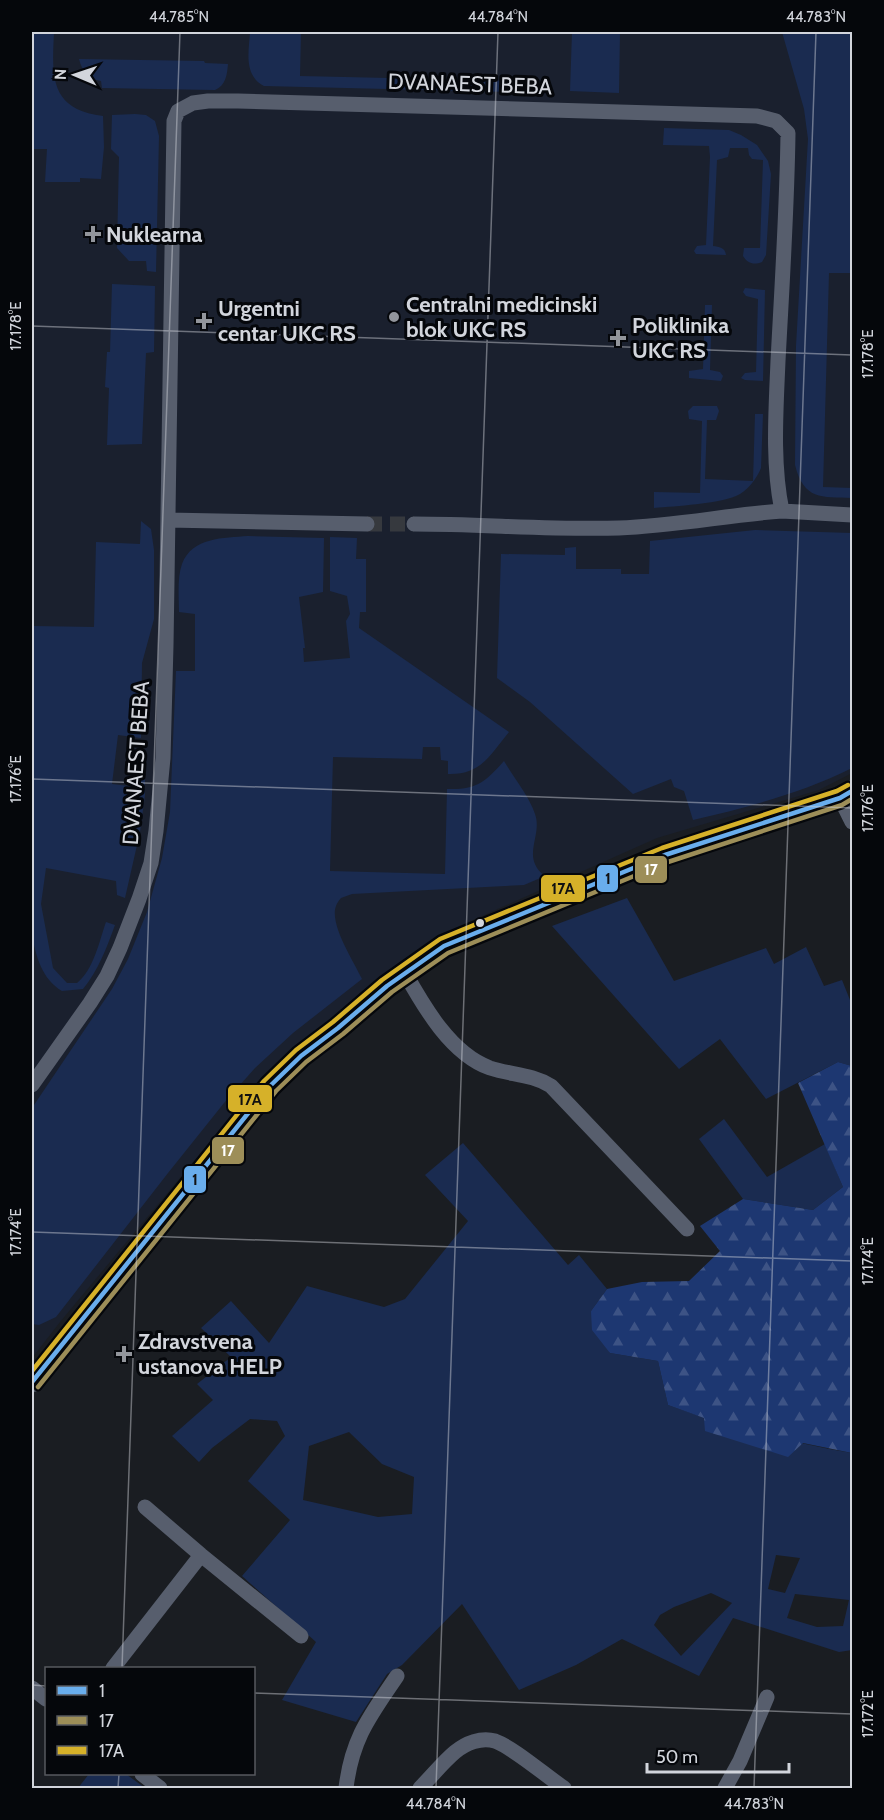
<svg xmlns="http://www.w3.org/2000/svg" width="884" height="1820" viewBox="0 0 884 1820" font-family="Cabin,sans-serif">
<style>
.built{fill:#1a202e}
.green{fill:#1a2b50;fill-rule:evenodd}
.forest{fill:url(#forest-firs)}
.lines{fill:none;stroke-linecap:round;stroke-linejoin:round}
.street-tunnel{stroke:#36393e;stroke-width:15;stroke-dasharray:15 8;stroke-linecap:butt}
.street{stroke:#575e6d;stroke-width:15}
.secondary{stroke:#505866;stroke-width:21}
.bus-1-casing{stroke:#05070b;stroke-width:9}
.bus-2-casing{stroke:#05070b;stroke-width:9}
.bus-3-casing{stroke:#05070b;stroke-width:9}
.bus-1{stroke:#69adec;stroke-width:4.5}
.bus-2{stroke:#9d8e58;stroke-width:4.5}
.bus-3{stroke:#d6b129;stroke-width:4.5}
.ticks{fill:none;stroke:#d2d5dc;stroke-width:1.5;stroke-opacity:0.45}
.poi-dot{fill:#92959b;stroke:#05070b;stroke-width:2}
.bus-dot{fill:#d2d5dc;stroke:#05070b;stroke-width:2}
.labels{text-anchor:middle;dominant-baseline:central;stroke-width:6;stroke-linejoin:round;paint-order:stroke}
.street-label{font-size:22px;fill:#d2d5dc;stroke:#05070b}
.poi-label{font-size:22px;font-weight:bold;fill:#d2d5dc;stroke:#05070b;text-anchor:start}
.line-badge{stroke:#05070b;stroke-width:2}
.badge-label{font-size:16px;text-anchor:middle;font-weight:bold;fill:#fff}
.pale-badge-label{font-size:16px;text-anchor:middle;font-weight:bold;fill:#111}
.neatline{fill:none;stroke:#d2d5dc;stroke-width:2}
.ticks-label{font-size:15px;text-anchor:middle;fill:#d2d5dc}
</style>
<defs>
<pattern id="forest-firs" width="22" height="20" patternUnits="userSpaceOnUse" patternTransform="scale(1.5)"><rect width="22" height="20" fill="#1d3771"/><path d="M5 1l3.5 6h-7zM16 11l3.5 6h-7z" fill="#3d5385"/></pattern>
</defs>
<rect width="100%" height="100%" fill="#1a1d22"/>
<path class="built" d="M32,32H852V773L819,790L657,838L455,928L364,992L289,1056L239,1107L60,1322L32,1358Z"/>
<path class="green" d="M32,32H54C52,76 49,109 103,116L104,147L101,179L80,178V182H45L47,149H32Z
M250,32H301L300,76L524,81L523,86L515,92L264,86C243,75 249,51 250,32Z
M572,32H620L619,93L570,91Z
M782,32H852V273H829L823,487L852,488V498C821,497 804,500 795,465L796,346L808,139L804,109Z
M79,59L204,61L205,63L228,64C227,75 226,85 215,90L102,88L101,81C88,79 82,71 79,59Z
M135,114L146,115L155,121L159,136L156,272L147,271L146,261H129L117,248L119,157L111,149L112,115Z
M664,128L729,130L741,135L757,145L768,161L771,174L766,255L762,262C754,265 748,264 743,256L744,248H760L763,160L752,159L749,155L748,148H730L728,157L717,160L713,246C719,247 725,247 726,255L696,254L694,251L697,246L706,245L710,157L709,146L663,145Z
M112,284L155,286L154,352L146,353L142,444L107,445L109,388L105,387L107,352H110Z
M745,288L765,290L763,381L745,380L741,378L745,373L756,372L758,299L746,296L743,292Z
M705,305H712L710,370L720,372L723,376L721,381L689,378V371L703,369Z
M693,406H717L719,411L716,420H707L705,479L753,481L755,414H763L761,468C757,478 747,492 736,496C716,504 677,506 654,508V492L700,493L702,421L689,419L688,411Z
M141,521L151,529L154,550V619L142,663L141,738L118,735L112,784L136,787L141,747L145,755V795L140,832L125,898L117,895L116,881L46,868L41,904L53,968L67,983H77C94,969 99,942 106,922L115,925C107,947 98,971 83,989L62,991C42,979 36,957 32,935L33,626L94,627L96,542L140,544Z
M755,530L852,533V768C802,793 748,807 693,820L684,791L674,787L671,779L633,794L530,702L497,678L501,554L565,555V548L576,547V569H621V574H649L650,541Z
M248,536L324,538L323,592L299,597L305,648H303L304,662L350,658L346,621L350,614L347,596L330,591V537L357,538L356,559H366V612H360L359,628L509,732C490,755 481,775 448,774V761L441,760L440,747H423L422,759L333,757L330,871L445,874L447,789C477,790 485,782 504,761C514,778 529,796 535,814C543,836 520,857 545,876L524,885L352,894L341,898C339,900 337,903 336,906C329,924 354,962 362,979L293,1033L255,1068L224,1103L168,1173L56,1317L39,1325L32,1324V1108L112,989L128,959L147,912L162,858L170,812L176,671H195V614L179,612C179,598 177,578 182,564C192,537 224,538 248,536Z
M627,898L674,981L766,948L774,964L806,947L824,986L842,980L852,1005V1066L838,1062L766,1099L720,1039L679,1069L552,926Z
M724,1119L767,1177L825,1144L843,1187L813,1210L743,1199L699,1139Z
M463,1143L568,1265L579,1255L607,1289L591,1311L610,1353L658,1361L668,1405C727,1427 790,1442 852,1453V1650L839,1652L733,1618L699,1676L622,1639L576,1665L519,1690L462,1604L402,1665L387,1674L356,1722L282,1700L316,1642L242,1576L290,1520L248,1481L285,1436L277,1421L250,1419L212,1448L199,1462L172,1436L213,1400L197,1384L231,1357L201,1328L231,1301L269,1343L307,1286L384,1307L405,1299L468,1221L425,1175ZM349,1432L382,1464L414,1477L412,1514L378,1517L303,1500L309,1446ZM776,1555L800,1558L785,1593L768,1589ZM711,1593L732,1603L681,1656L654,1625L660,1615L674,1607ZM795,1594L849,1600L843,1626L817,1627L787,1618Z
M89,1774H126L145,1788H78Z"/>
<path class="forest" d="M838,1062L852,1066V1453L803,1443L788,1457L705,1431L704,1418L668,1405L658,1361L610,1353L592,1330L591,1311L607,1289L642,1282L689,1281L720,1251L700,1226L743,1199L813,1210L843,1187L798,1083Z"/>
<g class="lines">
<path class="street-tunnel" d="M367,524H414"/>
<path class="street" d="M168,520L367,524
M414,524C482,524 551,530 619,528C674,526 728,515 782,511
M840,798L852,822
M405,973C424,1007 451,1054 490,1068C511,1075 532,1074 551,1086L687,1229
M32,1085L90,1003L107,976L120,948L139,899L151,863L156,831L163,758L166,645L174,121L178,111L193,103L208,101H238L757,116L776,121L788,133C787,209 782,285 778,361C776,410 772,463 782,511L852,515
M145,1507L201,1555L301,1636
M113,1668L201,1555
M32,1688L46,1699
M142,1774L160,1788
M346,1788C352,1738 370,1716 397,1676
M420,1788C432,1776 443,1762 455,1752C466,1743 481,1737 495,1741C514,1748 546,1776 564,1788
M725,1788L740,1761L767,1697"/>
<path class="secondary" d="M32,1382L270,1086L301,1056L338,1028L387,986L444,946L665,855L840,798L852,791"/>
<g class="bus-1-casing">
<path id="bus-1" d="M32,1382L270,1086L301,1056L338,1028L387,986L444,946L665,855L840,798L852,791"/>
</g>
<g class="bus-2-casing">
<path id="bus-2" d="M38,1387L276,1091L306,1062L343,1034L392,992L448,953L668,862L842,805L852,799"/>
</g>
<g class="bus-3-casing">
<path id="bus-3" d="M32,1371L264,1081L296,1050L333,1022L382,980L440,939L662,848L837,791L848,785"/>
</g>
<use href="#bus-1" class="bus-1"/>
<use href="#bus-2" class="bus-2"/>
<use href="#bus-3" class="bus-3"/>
</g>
<path class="ticks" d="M32,326L852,355M32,779L852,808M32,1232L852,1261M122,1668L180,32M32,1685L46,1686M254,1693L852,1714M118,1788L119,1774M436,1788L498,32M754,1788L816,32"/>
<g class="poi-dot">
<path d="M90 225h6v6h6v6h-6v6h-6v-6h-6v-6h6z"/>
<circle cx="394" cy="317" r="6"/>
<path d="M201 312h6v6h6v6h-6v6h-6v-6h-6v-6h6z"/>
<path d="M615 329h6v6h6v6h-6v6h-6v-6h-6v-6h6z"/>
<path d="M121 1345h6v6h6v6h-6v6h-6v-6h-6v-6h6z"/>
</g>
<circle class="bus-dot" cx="480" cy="923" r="5"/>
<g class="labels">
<g class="street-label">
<text transform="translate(470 84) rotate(2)">DVANAEST BEBA</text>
<text transform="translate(136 763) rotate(-86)">DVANAEST BEBA</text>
</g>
<g class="poi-label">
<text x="106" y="234">Nuklearna</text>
<text x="406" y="304">Centralni medicinski<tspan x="406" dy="25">blok UKC RS</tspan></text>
<text x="218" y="308">Urgentni<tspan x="218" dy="25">centar UKC RS</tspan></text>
<text x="632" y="325">Poliklinika<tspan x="632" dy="25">UKC RS</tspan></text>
<text x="138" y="1341">Zdravstvena<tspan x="138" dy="25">ustanova HELP</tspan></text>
</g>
</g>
<g class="line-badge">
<rect x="634" y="855" width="34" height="29" rx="6" fill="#9d8e58"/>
<rect x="596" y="864" width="23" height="29" rx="6" fill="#69adec"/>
<rect x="540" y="874" width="46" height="29" rx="6" fill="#d6b129"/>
<rect x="227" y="1084" width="46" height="29" rx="6" fill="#d6b129"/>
<rect x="211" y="1136" width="34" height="29" rx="6" fill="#9d8e58"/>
<rect x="183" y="1165" width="24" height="29" rx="6" fill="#69adec"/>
</g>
<g class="badge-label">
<text x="651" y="875">17</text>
<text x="228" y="1156">17</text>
</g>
<g class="pale-badge-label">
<text x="608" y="884">1</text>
<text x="563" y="894">17A</text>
<text x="250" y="1105">17A</text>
<text x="195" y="1185">1</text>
</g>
<rect width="884" height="1820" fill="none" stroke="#05070b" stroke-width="66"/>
<rect x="45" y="1667" width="210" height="108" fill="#05070b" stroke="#57595f" stroke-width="1.5"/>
<rect x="57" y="1686" width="30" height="9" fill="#69adec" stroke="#57595f" stroke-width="1.5"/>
<text x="99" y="1697" font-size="18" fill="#d2d5dc">1</text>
<rect x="57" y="1716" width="30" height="9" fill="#9d8e58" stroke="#57595f" stroke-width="1.5"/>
<text x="99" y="1727" font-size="18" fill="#d2d5dc">17</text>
<rect x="57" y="1746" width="30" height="9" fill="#d6b129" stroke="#57595f" stroke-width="1.5"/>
<text x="99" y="1757" font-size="18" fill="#d2d5dc">17A</text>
<g transform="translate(75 75) rotate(272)" stroke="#05070b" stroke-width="4.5" paint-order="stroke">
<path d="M0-4.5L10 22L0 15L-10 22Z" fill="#d2d5dc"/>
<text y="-9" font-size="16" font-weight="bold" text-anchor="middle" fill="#d2d5dc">N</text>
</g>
<path d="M647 1763v9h142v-9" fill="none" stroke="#d2d5dc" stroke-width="3"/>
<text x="656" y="1763" font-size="18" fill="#d2d5dc" stroke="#05070b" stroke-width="4.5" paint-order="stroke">50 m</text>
<rect x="33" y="33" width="818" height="1754" class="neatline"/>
<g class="ticks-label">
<text x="179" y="22">44.785°N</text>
<text x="498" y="22">44.784°N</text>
<text x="816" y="22">44.783°N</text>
<text transform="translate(16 326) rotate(-90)" y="5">17.178°E</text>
<text transform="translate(868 354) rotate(-90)" y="5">17.178°E</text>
<text transform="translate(16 779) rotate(-90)" y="5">17.176°E</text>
<text transform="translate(868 808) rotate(-90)" y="5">17.176°E</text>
<text transform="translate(16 1232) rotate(-90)" y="5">17.174°E</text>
<text transform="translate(868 1261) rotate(-90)" y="5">17.174°E</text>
<text transform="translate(868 1714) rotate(-90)" y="5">17.172°E</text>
<text x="436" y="1809">44.784°N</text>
<text x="754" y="1809">44.783°N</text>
</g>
</svg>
